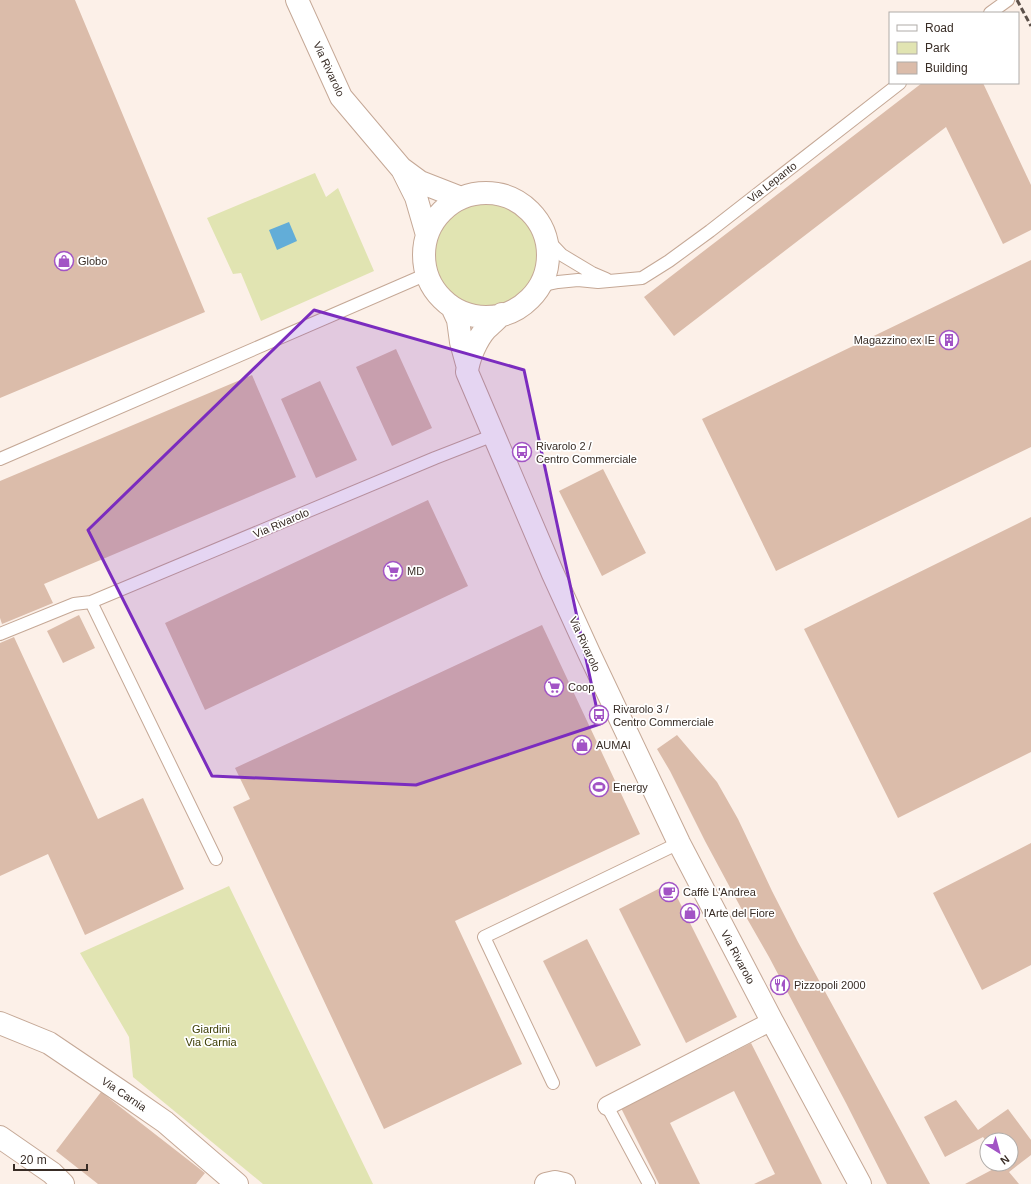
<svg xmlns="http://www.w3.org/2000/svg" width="1031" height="1184" viewBox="0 0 1031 1184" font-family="Arial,sans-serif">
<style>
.green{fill:#e1e4b2}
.water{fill:#62add8}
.building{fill:#dbbcaa}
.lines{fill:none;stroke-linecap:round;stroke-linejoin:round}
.service-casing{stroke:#c5a896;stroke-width:14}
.pedestrian-casing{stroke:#c5a896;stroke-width:20}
.minor-casing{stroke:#c5a896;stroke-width:24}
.secondary-casing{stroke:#c5a896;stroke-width:24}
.service{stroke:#fff;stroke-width:12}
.pedestrian{stroke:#fff;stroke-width:18}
.minor{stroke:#fff;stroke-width:22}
.secondary{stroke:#fff;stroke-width:22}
.rail{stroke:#5c5049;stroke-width:3;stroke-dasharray:6 3;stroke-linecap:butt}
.marked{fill:#7b2cbf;fill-opacity:0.2;stroke:#7b2cbf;stroke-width:3;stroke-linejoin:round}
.labels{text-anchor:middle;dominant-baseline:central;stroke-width:3.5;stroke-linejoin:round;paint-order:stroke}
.street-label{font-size:11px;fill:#382c25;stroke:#fff}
.poi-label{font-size:11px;fill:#382c25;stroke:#fff;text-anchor:start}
.park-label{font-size:11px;fill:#3a3b00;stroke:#fff}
</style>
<rect width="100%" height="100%" fill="#fcf0e8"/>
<path class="green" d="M315,173L326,197L338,188L374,271L261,321L241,273L233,274L207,218Z
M430 254a56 56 0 1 1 112 0a56 56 0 1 1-112 0Z
M229,886L373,1184H263L133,1077L129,1037L80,953Z"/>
<path class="water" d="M289,222L297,241L277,250L269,230Z"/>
<path class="building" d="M0,0H75L205,312L0,398Z
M922,83H983L1031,185V230L1003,244L946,127L674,336L644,297Z
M1031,260V447L776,571L702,419Z
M396,349L432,428L392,446L356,367Z
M252,375L296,477L44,584L53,603L2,624L0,618V481Z
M320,381L357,460L316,478L281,399Z
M603,469L646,553L602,576L559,491Z
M428,500L468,586L205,710L165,623Z
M1031,517V752L898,818L804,629Z
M79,615L95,648L63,663L47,631Z
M542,625L640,834L455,921L522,1064L384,1129L233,807L250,799L235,768Z
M14,637L98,819L143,798L184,889L85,935L48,854L0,876V643Z
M677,735L717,782L738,819L772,891L798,942L930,1184H887L846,1103L769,957L741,908L705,841L670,771L657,749Z
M1031,843V965L982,990L933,893Z
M670,883L737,1017L686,1043L619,909Z
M587,939L641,1045L596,1067L543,961Z
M751,1043L822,1184H754L775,1174L734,1091L670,1123L700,1184H659L621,1108Z
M101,1092L205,1173L196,1184H98L56,1151Z
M956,1100L978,1130L1008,1109L1031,1140V1155L1009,1172L1019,1184H965L1003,1164H1011V1140H987V1142L983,1137L945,1157L924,1117Z"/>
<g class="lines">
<g class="service-casing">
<path id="service" d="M990,13L1008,0
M546,238L562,255L592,273L606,279
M539,286L558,282L578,280L598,282L642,278L669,261L710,231L900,83
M0,459L427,274
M91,602L216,859
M0,634L74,604L91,602L435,458L494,435
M553,1083L484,937L679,843
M607,1106L649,1184"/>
</g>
<g class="pedestrian-casing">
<path id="pedestrian" d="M607,1106L772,1021"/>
</g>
<g class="minor-casing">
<path id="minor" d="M0,1023L49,1043L129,1097L165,1122L237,1184
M0,1137L52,1173L63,1184
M546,1184L555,1182L564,1184"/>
</g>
<g class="secondary-casing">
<path id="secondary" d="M297,0L341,97L401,168L420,182L461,198
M403,171L416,197L427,235
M424 255a62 62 0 1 1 124 0a62 62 0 1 1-124 0Z
M452,307L458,320L461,342L467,364
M502,314C497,319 491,324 486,329C477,339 468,359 467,372L553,574L589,653L679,843L772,1021L860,1184"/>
</g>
<use href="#service" class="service"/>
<use href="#pedestrian" class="pedestrian"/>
<use href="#minor" class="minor"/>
<use href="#secondary" class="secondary"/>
<path class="rail" d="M1017,0L1031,26"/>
</g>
<path class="marked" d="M314,310L524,370L600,724L416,785L212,776L88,530Z"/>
<defs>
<g id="shop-ring" transform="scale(1)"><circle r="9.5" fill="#fff" stroke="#a254c5" stroke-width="1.5"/><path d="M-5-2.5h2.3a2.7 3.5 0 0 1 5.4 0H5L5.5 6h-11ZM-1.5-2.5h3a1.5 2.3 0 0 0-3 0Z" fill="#a254c5"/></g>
<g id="building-ring" transform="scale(1)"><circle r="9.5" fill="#fff" stroke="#a254c5" stroke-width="1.5"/><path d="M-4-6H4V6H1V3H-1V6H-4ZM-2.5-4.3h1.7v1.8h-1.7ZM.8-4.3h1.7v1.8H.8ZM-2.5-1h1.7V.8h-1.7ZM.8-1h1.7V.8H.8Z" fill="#a254c5"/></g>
<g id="bus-ring" transform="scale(1)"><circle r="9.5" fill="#fff" stroke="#a254c5" stroke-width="1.5"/><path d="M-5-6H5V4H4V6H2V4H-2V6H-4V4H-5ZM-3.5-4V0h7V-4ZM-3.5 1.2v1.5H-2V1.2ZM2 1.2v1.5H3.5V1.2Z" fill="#a254c5"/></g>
<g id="supermarket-ring" transform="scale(1)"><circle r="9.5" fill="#fff" stroke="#a254c5" stroke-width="1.5"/><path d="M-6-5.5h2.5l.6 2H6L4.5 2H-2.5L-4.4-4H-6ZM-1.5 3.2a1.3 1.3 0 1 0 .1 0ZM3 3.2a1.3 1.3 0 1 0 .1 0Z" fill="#a254c5"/></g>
<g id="stadium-ring" transform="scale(1)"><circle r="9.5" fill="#fff" stroke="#a254c5" stroke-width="1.5"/><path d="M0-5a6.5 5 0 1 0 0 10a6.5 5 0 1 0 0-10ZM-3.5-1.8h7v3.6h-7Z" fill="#a254c5"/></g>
<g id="cafe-ring" transform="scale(1)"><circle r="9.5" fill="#fff" stroke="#a254c5" stroke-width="1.5"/><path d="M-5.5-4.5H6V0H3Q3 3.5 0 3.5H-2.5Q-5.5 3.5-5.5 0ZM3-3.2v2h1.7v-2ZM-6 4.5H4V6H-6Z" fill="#a254c5"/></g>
<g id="restaurant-ring" transform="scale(1)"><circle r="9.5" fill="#fff" stroke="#a254c5" stroke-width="1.5"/><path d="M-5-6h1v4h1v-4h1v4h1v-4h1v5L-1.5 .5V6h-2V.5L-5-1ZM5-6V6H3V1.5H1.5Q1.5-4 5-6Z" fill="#a254c5"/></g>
</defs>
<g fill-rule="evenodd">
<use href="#shop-ring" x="64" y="261"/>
<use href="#building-ring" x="949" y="340"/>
<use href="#bus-ring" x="522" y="452"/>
<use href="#supermarket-ring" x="393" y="571"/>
<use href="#supermarket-ring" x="554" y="687"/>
<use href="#bus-ring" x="599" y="715"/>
<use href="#shop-ring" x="582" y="745"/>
<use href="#stadium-ring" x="599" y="787"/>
<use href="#cafe-ring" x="669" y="892"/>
<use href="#shop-ring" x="690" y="913"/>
<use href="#restaurant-ring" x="780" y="985"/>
</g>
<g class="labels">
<g class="street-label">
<text transform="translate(329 69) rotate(65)">Via Rivarolo</text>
<text transform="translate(772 182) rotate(-38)">Via Lepanto</text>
<text transform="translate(281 523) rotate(-23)">Via Rivarolo</text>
<text transform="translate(585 644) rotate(65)">Via Rivarolo</text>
<text transform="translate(738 957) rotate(62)">Via Rivarolo</text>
<text transform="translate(124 1094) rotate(34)">Via Carnia</text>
</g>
<g class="poi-label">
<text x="78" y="261">Globo</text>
<text x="935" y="340" text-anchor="end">Magazzino ex IE</text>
<text x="536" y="446">Rivarolo 2 /<tspan x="536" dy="13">Centro Commerciale</tspan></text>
<text x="407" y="571">MD</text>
<text x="568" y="687">Coop</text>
<text x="613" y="709">Rivarolo 3 /<tspan x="613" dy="13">Centro Commerciale</tspan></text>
<text x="596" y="745">AUMAI</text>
<text x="613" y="787">Energy</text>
<text x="683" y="892">Caffè L'Andrea</text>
<text x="704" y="913">l'Arte del Fiore</text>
<text x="794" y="985">Pizzopoli 2000</text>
</g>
<g class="park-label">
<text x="211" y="1029">Giardini<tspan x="211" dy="13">Via Carnia</tspan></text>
</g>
</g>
<rect x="889" y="12" width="130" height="72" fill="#ffffff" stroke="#afaba8"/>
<rect x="897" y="25" width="20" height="6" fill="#ffffff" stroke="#afaba8"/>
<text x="925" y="32" font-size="12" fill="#382c25">Road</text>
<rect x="897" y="42" width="20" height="12" fill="#e1e4b2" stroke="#afaba8"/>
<text x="925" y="52" font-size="12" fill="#382c25">Park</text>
<rect x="897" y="62" width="20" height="12" fill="#dbbcaa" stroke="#afaba8"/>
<text x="925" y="72" font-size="12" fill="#382c25">Building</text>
<g transform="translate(999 1152) rotate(143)"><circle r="19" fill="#ffffff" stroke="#afaba8"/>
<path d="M0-3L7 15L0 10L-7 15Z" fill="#a254c5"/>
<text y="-6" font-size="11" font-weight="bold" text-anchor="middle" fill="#382c25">N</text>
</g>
<path d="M14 1164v6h73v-6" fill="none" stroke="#382c25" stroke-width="2"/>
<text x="20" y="1164" font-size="12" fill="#382c25" stroke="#ffffff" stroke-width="3" paint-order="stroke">20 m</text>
</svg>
